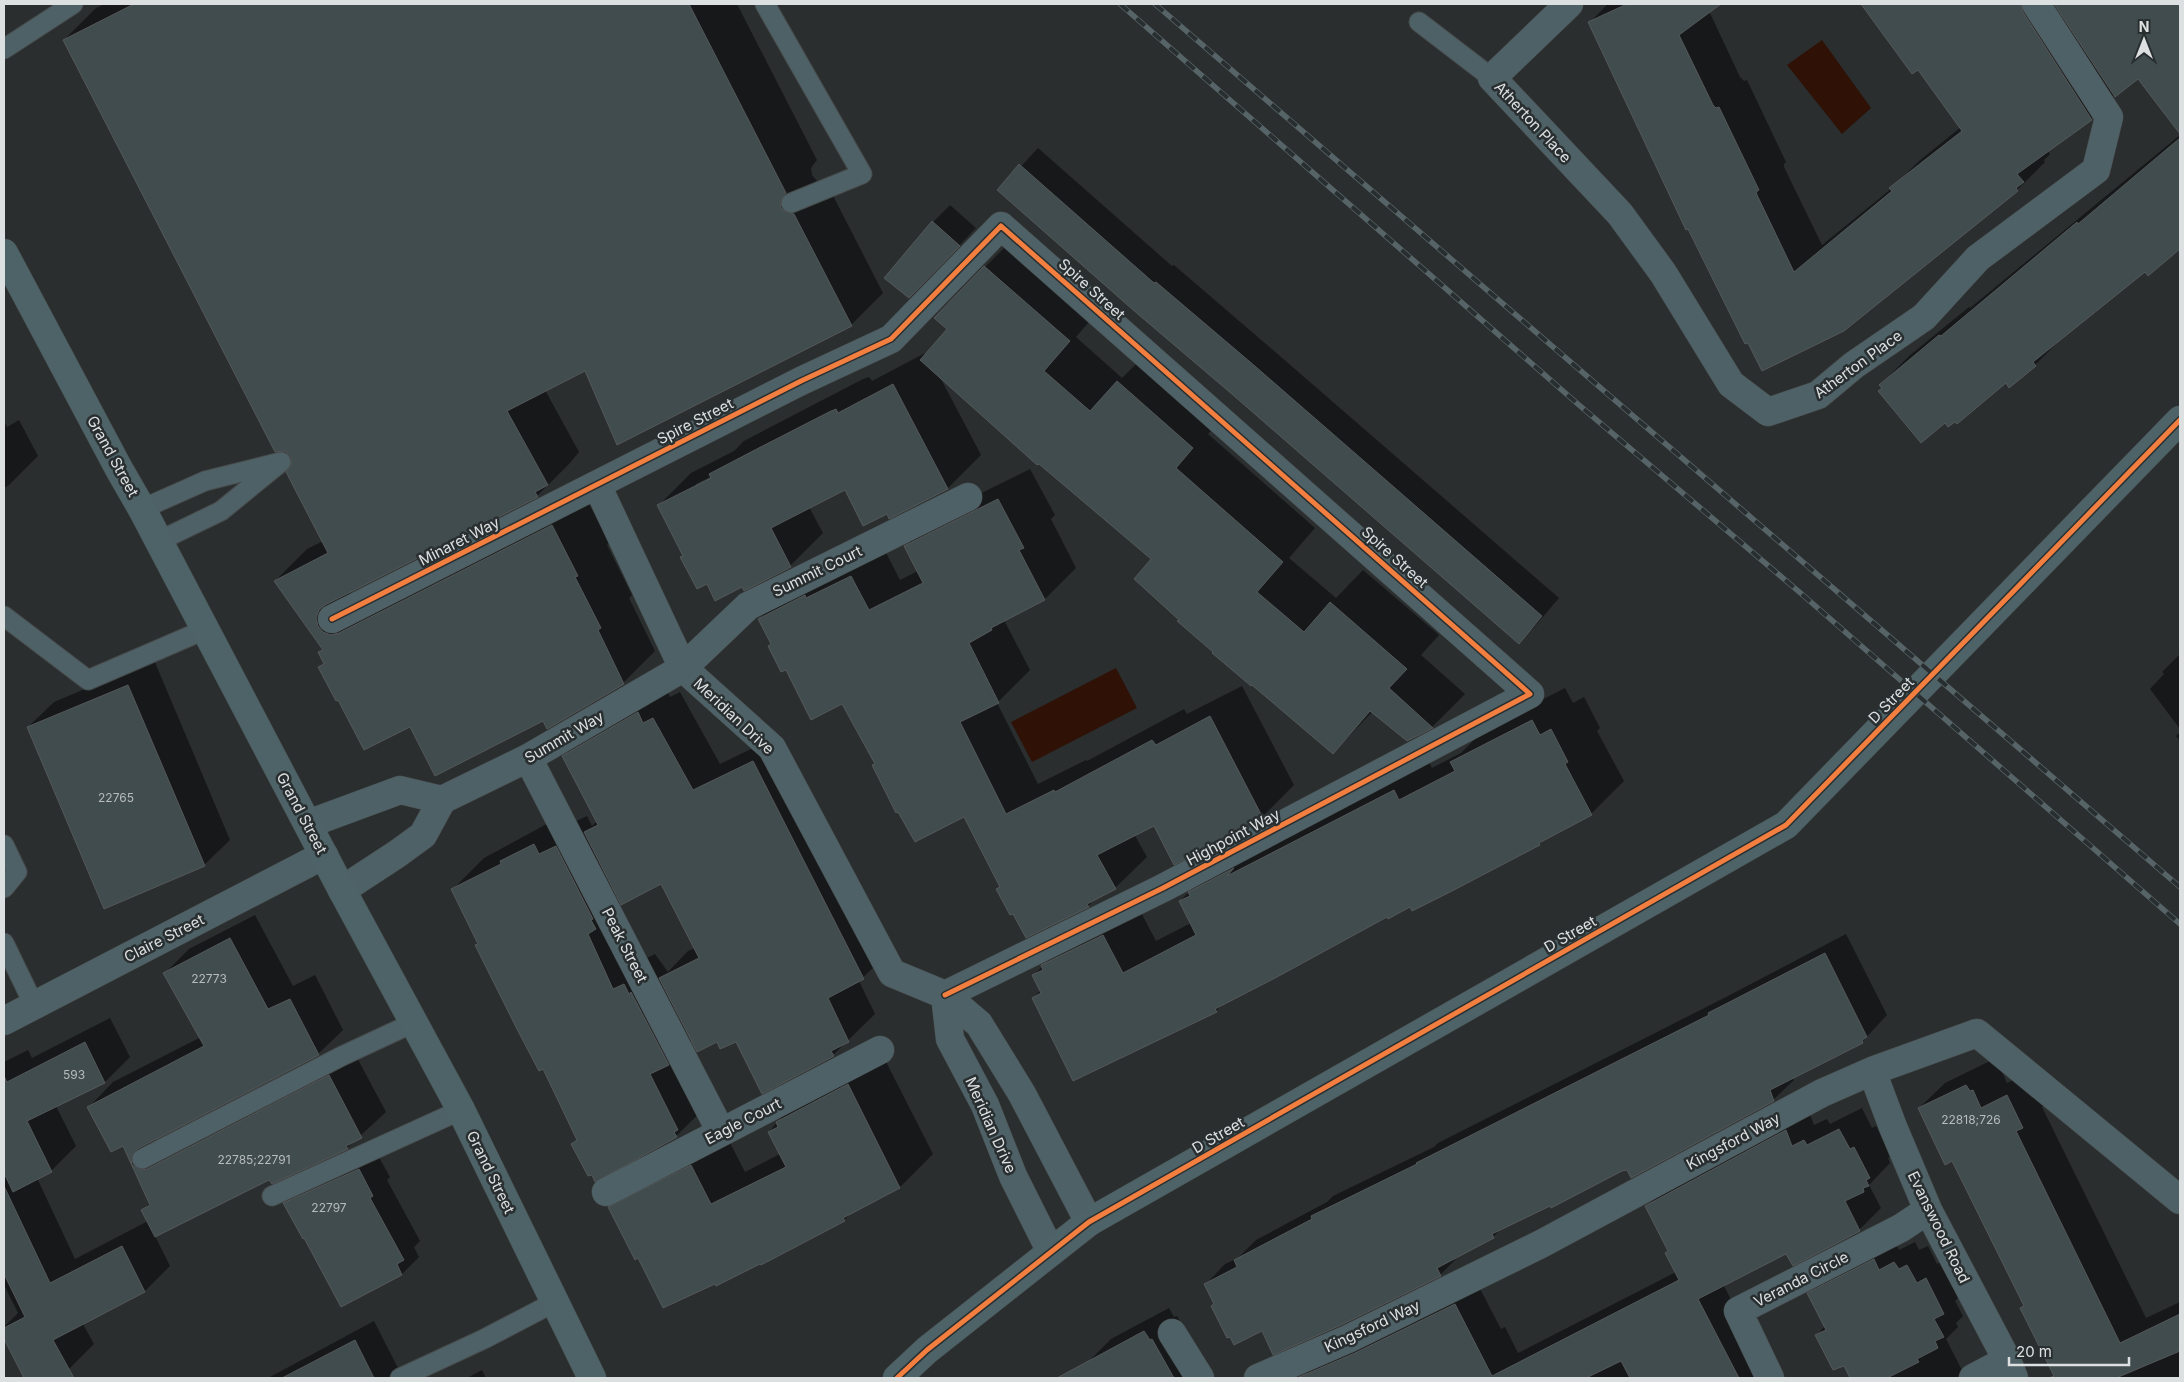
<svg xmlns="http://www.w3.org/2000/svg" width="2184" height="1382" viewBox="0 0 2184 1382" font-family="Inter,sans-serif">
<style>
.water{fill:#2f1106}
.shadow{fill:#0007;fill-rule:evenodd}
.building{fill:#414c4f;stroke:#555859}
.lines{fill:none;stroke-linecap:round;stroke-linejoin:round}
.lane-casing{stroke:#474a4b;stroke-width:21}
.street-casing{stroke:#474a4b;stroke-width:29}
.secondary-casing{stroke:#474a4b;stroke-width:29}
.lane{stroke:#4e6166;stroke-width:19}
.street{stroke:#4e6166;stroke-width:28}
.secondary{stroke:#4d6367;stroke-width:28}
.rail-casing{stroke:#576467;stroke-width:5.5}
.rail{stroke:#292f30;stroke-width:4;stroke-dasharray:11;stroke-linecap:butt}
.cycleway-casing{stroke:#292f30;stroke-width:8}
.cycleway{stroke:#f27e40;stroke-width:5}
.labels{text-anchor:middle;dominant-baseline:central;stroke-width:5;stroke-linejoin:round;paint-order:stroke}
.number-label{font-size:12px;fill:#b6bbbc}
.street-label{font-size:15px;fill:#dde0e1;stroke:#292f30}
</style>
<rect width="100%" height="100%" fill="#2a2e2f"/>
<path class="water" d="M1822,40L1871,108L1842,134L1787,65Z
M1116,668L1137,708L1032,762L1011,722Z"/>
<path class="shadow" d="M105,4H737L817,160L811,168L812,175L817,181L826,182L883,293L851,325L585,369L545,390L579,452L569,464L537,496L349,591L356,601L584,494L609,543L607,545L632,595L629,598L655,651L623,683L544,719L410,725L339,698L320,667L324,663L319,653L324,648L275,581L307,549L323,541L293,467V459L64,40L96,8Z
M1608,4H1719L1709,11L1740,77L1744,81L1747,80L1786,162L1784,164V167L1822,245L1891,189L1919,161L1961,127L1918,68L1863,4H2180V132L2138,78L2116,94L2091,119L2047,150L2050,154L2044,160L2045,162L2017,190L1843,330L1749,341L1589,23Z
M2180,135V246L2174,253L2145,270L2064,336L2035,365L2010,386L2007,382L1955,420L1945,421L1880,385L1909,356L1969,307L1970,308Z
M1038,148L1172,266L1174,265L1273,350L1559,598L1536,625L1519,642L999,190Z
M950,205L976,228L927,279L933,222Z
M1018,234L1102,307L1076,337L1122,378L1151,349L1225,414L1208,434L1315,528L1289,558L1336,598L1363,570L1439,635L1421,655L1465,694L1432,727L1407,740L1373,711L1333,753L1215,652L1181,620L1153,559L940,377L981,455L948,488L890,517L887,512L845,488L809,507L823,533L790,566L742,586L707,583L684,555L658,506L691,473L734,451L744,441L863,379L869,377L872,381L927,352V353L949,329L985,267ZM716,474L717,476L696,487V484Z
M19,420L38,456L9,485L4,488V421L7,427Z
M1030,469L1055,515L1051,519L1076,568L1045,599L1004,620L1030,670L997,703L1038,784L1086,760L1087,761L1184,709L1187,714L1242,686L1294,785L1262,817L1154,824L1134,834L1147,857L1115,888L1095,899L1088,906L1001,886L965,815L876,763L842,702L772,644L759,619L791,587L882,545L900,580L918,571L905,547L937,515Z
M2180,654V729L2150,689L2164,674L2162,672Z
M154,660L230,840L204,865L28,727L54,702Z
M665,686L670,697L680,692L720,764L780,735L891,951L859,981L875,1014L833,1055L737,1040H692L684,1048L708,1105L676,1136L572,1144L578,1138L453,889L484,858L565,814L570,824L587,816L592,826L597,821L563,757L590,730ZM662,882L695,948L688,951L668,972L655,954L645,959L619,904Z
M1565,688L1573,703L1584,697L1600,728L1597,731L1624,781L1591,814L1546,837L1540,844L1451,890L1387,915L1224,1003L1216,1011L1033,998L1041,990L1033,976L1075,933L1136,903L1156,941L1191,923L1180,901L1213,868L1427,758L1432,768L1461,753L1485,729Z
M2180,732V741L2176,736Z
M255,915L293,986L315,975L343,1030L318,1054L156,1138V1140L166,1146L354,1052L386,1112L347,1148L270,1178L155,1236L170,1266L145,1291L83,1324L94,1344L69,1369L52,1378H26L4,1337V1327L18,1313L4,1285V1062L28,1050L32,1058L110,1018L130,1057L105,1082L56,1106L76,1146L51,1171L37,1178L75,1259L148,1221L142,1211L150,1203L123,1144L89,1107L113,1082L201,1037L165,973L189,949Z
M1846,934L1887,1015L1862,1042L1793,1078L1794,1080L1773,1100L1504,1226L1493,1237L1460,1255L1440,1275L1262,1329L1215,1303L1205,1285L1225,1264L1238,1258L1256,1240L1327,1202L1333,1196L1434,1147L1438,1143L1726,997Z
M881,1052L933,1154L900,1187L851,1213L844,1220L638,1257L610,1207L643,1174L725,1133L745,1172L780,1154L769,1132L777,1122L810,1089Z
M1992,1060L1995,1066L1999,1065L2007,1083L2033,1071L2047,1101L2042,1107L2146,1318L2180,1302V1378H2056L2022,1309L2025,1305L1953,1160L1919,1108L1945,1083Z
M1862,1108L1872,1128L1876,1126L1891,1156L1888,1158L1890,1163L1869,1185L1881,1208L1859,1230L1786,1252L1723,1284L1771,1378H1304L1303,1377L1325,1355L1477,1283L1501,1329L1505,1327L1518,1353L1676,1272L1669,1250L1647,1206L1669,1184L1808,1109L1814,1125L1827,1119L1830,1124Z
M376,1152L390,1177L387,1180L420,1241L414,1247L419,1257L402,1274L284,1204L302,1186Z
M1894,1240L1899,1250L1915,1242L1919,1250L1928,1246L1937,1264L1947,1259L1964,1292L1955,1301L1963,1316L1956,1323L1958,1327L1946,1339L1966,1378H1863L1862,1377L1852,1378L1844,1364L1817,1335L1825,1326L1809,1294L1829,1273Z
M1169,1308L1174,1317L1177,1316L1210,1378H1094L1087,1363L1111,1339Z
M374,1321L403,1378H269L270,1377Z
M482,1370L486,1378H467Z"/>
<path class="building" d="M134,4H689L786,193L780,201L781,208L785,212L794,214L852,326L617,445L585,371L507,411L548,485L535,492L538,497L325,605L319,610L316,618L318,626L323,632L331,635L339,633L552,525L578,576L575,577L601,628L598,630L624,684L547,729L543,721L435,776L410,727L364,750L338,700L336,701L318,667L324,664L318,652L323,650L274,581L328,553L286,472L291,466L292,459L285,451L275,452L63,40Z
M1627,4H1721L1679,35L1713,105L1716,108L1719,107L1759,190L1756,192L1757,195L1794,272L1892,191L1889,188L1962,131L1918,70L1912,74L1861,4H2021L2023,12L2092,120L2017,174L2024,182L2016,188L2018,191L1844,331L1762,371L1748,343L1745,344L1688,229L1686,230L1588,22Z
M2054,4H2180V134L2138,79L2115,97Z
M2180,138V249L2148,276L2145,272L2033,362L2036,366L2009,388L2006,383L1957,424L1955,422L1948,427L1945,423L1921,443L1878,391L1882,388L1879,385L1939,335L1941,336L2077,222L2078,224Z
M1019,164L1154,283L1156,282L1256,367L1542,616L1519,644L1233,395L1132,309L997,190Z
M932,221L960,246L909,298L884,278Z
M984,266L1070,341L1044,371L1090,411L1117,381L1193,448L1176,468L1283,562L1257,592L1304,632L1330,602L1407,669L1389,688L1433,728L1407,741L1370,711L1333,754L1252,685L1251,686L1212,653L1213,652L1177,621L1179,620L1134,579L1151,559L1039,464L1037,465L920,360L947,329L934,318Z
M893,384L948,489L889,519L887,514L863,526L845,490L771,528L791,567L744,591L742,587L715,601L707,584L697,589L680,557L683,556L657,505L711,478L709,474L751,452L829,412L836,409L838,413Z
M998,499L1024,548L1019,550L1045,600L991,628L992,630L969,643L999,703L960,722L1006,814L1054,790L1055,792L1152,740L1156,745L1210,716L1263,818L1174,865L1154,826L1097,855L1116,889L1087,904L1089,907L1026,938L1013,914L1010,915L996,889L1000,887L964,817L915,842L898,812L896,813L872,765L875,764L842,704L811,720L786,670L781,672L768,646L771,644L758,619L805,595L806,598L851,576L869,610L923,583L904,546Z
M128,685L205,866L104,909L27,727Z
M638,712L643,723L653,718L693,790L753,761L864,979L828,998L849,1042L831,1051L834,1056L762,1094L736,1042L720,1049L717,1042L697,1052L659,978L699,958L661,884L621,905L584,832L598,825L562,756Z
M1532,720L1540,735L1551,729L1568,762L1565,764L1592,815L1539,843L1540,845L1452,891L1412,911L1410,907L1388,919L1387,917L1277,977L1215,1009L1217,1012L1073,1081L1032,998L1041,993L1032,975L1043,970L1041,965L1103,935L1123,973L1196,935L1179,901L1190,896L1188,892L1234,868L1227,876L1394,790L1399,800L1455,771L1450,762Z
M534,844L539,854L556,846L593,919L591,920L596,929L588,934L613,989L624,984L629,994L631,992L669,1065L650,1074L678,1130L674,1132L677,1137L595,1182L592,1175L588,1176L571,1144L577,1140L543,1069L539,1071L518,1031L475,945L478,944L451,889L501,864L500,861Z
M230,938L268,1009L290,999L319,1055L137,1149L131,1158L132,1165L141,1170L147,1169L329,1075L362,1138L346,1146L348,1149L272,1184L269,1180L155,1237L141,1210L150,1205L123,1146L111,1152L87,1107L204,1046L163,973Z
M1825,953L1867,1037L1862,1040L1863,1043L1770,1090L1774,1101L1631,1178L1627,1170L1622,1171L1551,1208L1550,1206L1492,1234L1494,1238L1437,1268L1441,1276L1341,1325L1273,1355L1262,1331L1234,1345L1230,1337L1227,1338L1211,1306L1214,1304L1204,1284L1237,1267L1234,1260L1312,1219L1311,1216L1417,1164L1416,1163L1709,1015L1708,1013Z
M85,1042L105,1083L27,1121L52,1172L13,1192L4,1173V1076L7,1082Z
M848,1084L900,1188L843,1218L845,1221L761,1265L760,1264L716,1286L715,1284L663,1308L638,1258L635,1260L608,1207L691,1165L711,1204L786,1167L768,1132L778,1127L776,1122Z
M1966,1085L1970,1091L1973,1090L1981,1108L2007,1095L2023,1128L2016,1131L2120,1343L2180,1314V1351L2116,1378H2049L2054,1376L2020,1308L2024,1306L1952,1161L1945,1165L1918,1108Z
M1839,1129L1850,1149L1854,1147L1870,1178L1866,1180L1869,1186L1863,1188L1864,1192L1845,1201L1860,1231L1793,1266L1786,1254L1698,1299L1739,1378H1630L1621,1361L1586,1378H1297L1355,1353L1455,1304L1492,1376L1679,1280L1665,1253L1668,1251L1645,1206L1786,1130L1792,1146L1804,1140L1807,1145Z
M359,1169L373,1196L370,1198L404,1260L397,1264L402,1275L341,1307L304,1238L303,1239L283,1203Z
M4,1186L50,1283L122,1246L145,1292L53,1340L74,1378H24L4,1339V1328L25,1317L4,1274Z
M1874,1259L1879,1270L1894,1262L1899,1269L1907,1265L1917,1283L1926,1278L1944,1314L1934,1319L1944,1337L1935,1341L1938,1348L1917,1359L1919,1362L1887,1378H1850L1844,1366L1833,1370L1815,1335L1826,1330L1807,1293Z
M1144,1331L1150,1340L1152,1339L1174,1378H1057Z
M355,1340L374,1378H282Z"/>
<g class="lines">
<g class="lane-casing">
<path id="lane" d="M765,4L862,174L791,203
M1419,22L1492,78
M4,49L73,4
M142,509L205,481L281,462L221,511L159,541
M4,616L88,680L204,630
M4,845L17,872L4,888
M4,943L34,1005
M142,1159L342,1056L413,1023
M272,1196L461,1110
M400,1378L484,1339L555,1302"/>
</g>
<g class="street-casing">
<path id="street" d="M1569,4L1492,78L1620,214L1663,273L1731,384L1768,412L1818,395L1854,365L1924,317L1978,258L2096,170L2109,117L2036,4
M597,485L683,668L772,748L892,973L945,995L979,1024L1022,1094L1089,1222
M332,619L801,381L891,339L1001,226L1530,694L1163,888L945,995
M528,758L721,1132
M308,824L400,790L442,800
M342,890L397,854L423,835L442,800L528,758L683,668L748,606L968,497
M945,995L950,1039L985,1105L1013,1176L1051,1252
M4,1021L324,855
M1872,1071L1893,1127L1928,1210L2007,1360L2014,1378
M606,1192L880,1050
M1172,1333L1200,1378
M1258,1378L1348,1339L1541,1244L1822,1093L1872,1071L1977,1033L2180,1200
M1770,1378L1738,1311L1901,1228L1928,1210
M1973,1378L2007,1360"/>
</g>
<g class="secondary-casing">
<path id="secondary" d="M4,253L119,469L142,509L342,890L461,1110L592,1378
M897,1378L927,1350L1089,1222L1786,825L2180,420"/>
</g>
<use href="#lane" class="lane"/>
<use href="#street" class="street"/>
<use href="#secondary" class="secondary"/>
<g class="rail-casing">
<path id="rail" d="M1120,4L1579,405L1804,596L2180,924
M1155,4L2180,887"/>
</g>
<use href="#rail" class="rail"/>
<g class="cycleway-casing">
<path id="cycleway" d="M332,619L801,381L891,339L1001,226L1530,694L1163,888L945,995
M897,1378L927,1350L1089,1222L1786,825L2180,420"/>
</g>
<use href="#cycleway" class="cycleway"/>
</g>
<g class="labels">
<g class="number-label">
<text x="116" y="797">22765</text>
<text x="209" y="978">22773</text>
<text x="74" y="1074">593</text>
<text x="1971" y="1119">22818;726</text>
<text x="254" y="1159">22785;22791</text>
<text x="329" y="1207">22797</text>
</g>
<g class="street-label">
<text transform="translate(1533 122) rotate(47)">Atherton Place</text>
<text transform="translate(1092 289) rotate(42)">Spire Street</text>
<text transform="translate(1858 364) rotate(-36)">Atherton Place</text>
<text transform="translate(695 421) rotate(-27)">Spire Street</text>
<text transform="translate(113 456) rotate(61)">Grand Street</text>
<text transform="translate(459 541) rotate(-27)">Minaret Way</text>
<text transform="translate(1395 557) rotate(42)">Spire Street</text>
<text transform="translate(817 571) rotate(-26)">Summit Court</text>
<text transform="translate(1891 700) rotate(-46)">D Street</text>
<text transform="translate(734 716) rotate(43)">Meridian Drive</text>
<text transform="translate(564 737) rotate(-30)">Summit Way</text>
<text transform="translate(302 813) rotate(62)">Grand Street</text>
<text transform="translate(1233 837) rotate(-28)">Highpoint Way</text>
<text transform="translate(1570 934) rotate(-30)">D Street</text>
<text transform="translate(164 938) rotate(-27)">Claire Street</text>
<text transform="translate(625 945) rotate(63)">Peak Street</text>
<text transform="translate(743 1121) rotate(-27)">Eagle Court</text>
<text transform="translate(991 1125) rotate(66)">Meridian Drive</text>
<text transform="translate(1218 1135) rotate(-30)">D Street</text>
<text transform="translate(1733 1141) rotate(-28)">Kingsford Way</text>
<text transform="translate(491 1172) rotate(64)">Grand Street</text>
<text transform="translate(1939 1227) rotate(64)">Evanswood Road</text>
<text transform="translate(1801 1279) rotate(-27)">Veranda Circle</text>
<text transform="translate(1372 1326) rotate(-25)">Kingsford Way</text>
</g>
</g>
<rect width="2184" height="1382" fill="none" stroke="#dde0e1" stroke-width="10"/>
<g transform="translate(2144 40)" stroke="#292f30" stroke-width="4" paint-order="stroke">
<path d="M0-4L9 19L0 12L-9 19Z" fill="#dde0e1"/>
<text y="-8" font-size="14" font-weight="bold" text-anchor="middle" fill="#dde0e1">N</text>
</g>
<path d="M2009 1357v8h120v-8" fill="none" stroke="#dde0e1" stroke-width="2.5"/>
<text x="2016" y="1357" font-size="15" fill="#dde0e1" stroke="#292f30" stroke-width="4" paint-order="stroke">20 m</text>
</svg>
